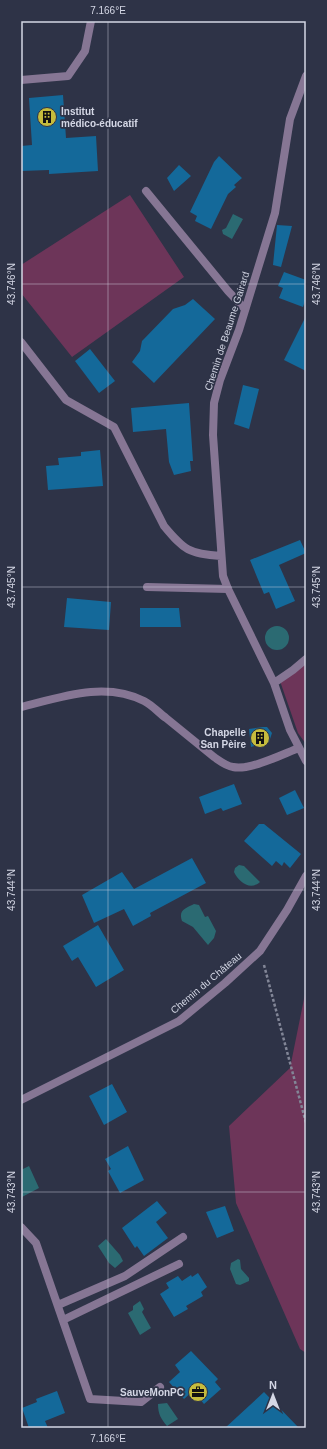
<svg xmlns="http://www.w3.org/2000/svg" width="327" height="1449" viewBox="0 0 327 1449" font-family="Arial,sans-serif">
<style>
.green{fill:#6d3559}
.water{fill:#2b6a72}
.building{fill:#14699a}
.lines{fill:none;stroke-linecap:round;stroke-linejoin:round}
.path{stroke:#828697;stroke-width:2.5;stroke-dasharray:3 2;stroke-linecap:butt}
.lane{stroke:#867694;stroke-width:8}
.street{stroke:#867694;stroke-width:8}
.ticks{fill:none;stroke:#d4d7e5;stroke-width:1;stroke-opacity:0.45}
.labels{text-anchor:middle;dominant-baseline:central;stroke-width:3.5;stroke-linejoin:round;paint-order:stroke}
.poi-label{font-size:10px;font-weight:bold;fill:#d4d7e5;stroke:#2e3347;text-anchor:end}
.street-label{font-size:10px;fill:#d4d7e5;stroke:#2e3347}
.neatline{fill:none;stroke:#d4d7e5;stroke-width:1.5}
.ticks-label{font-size:10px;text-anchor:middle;fill:#d4d7e5}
</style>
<rect width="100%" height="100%" fill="#2e3347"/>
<path class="green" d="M130,195L184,277L72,357L21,293V265Z
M306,660V744L298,733L280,681Z
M306,989V1353L300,1349L236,1203L229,1126L290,1068Z"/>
<path class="water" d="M233,214L243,219L232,239L223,234L222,230L226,228Z
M265 638a12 12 0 1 1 24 0a12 12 0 1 1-24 0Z
M239,865L244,866L260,882C250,891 239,882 234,872L235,868Z
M194,904L199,905L205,917L208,916L216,931L214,938L208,945L193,927L182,921C178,910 186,908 194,904Z
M29,1166L39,1188L22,1197L21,1170Z
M106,1239L120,1255L123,1261L115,1268L109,1263L98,1246Z
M238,1259L240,1260L241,1269L249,1278V1281L240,1285L236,1284L230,1269L231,1263Z
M140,1301L144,1309L142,1312L151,1328L140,1335L128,1313L133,1310V1306Z
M167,1403L178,1419L167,1426C161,1419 158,1414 158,1404Z"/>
<path class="building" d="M63,95L66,138L96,136L98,171L49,174V170L21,171V146L32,145L29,98Z
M219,156L242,178L234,185L236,187L228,194L211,229L195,221L197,216L190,212L214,162Z
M179,165L191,176L174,191L167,178Z
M277,225L292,226L281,267L273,265Z
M284,272L306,280V298L303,307L279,298L283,288L278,286Z
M193,299L215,319L154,383L132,362L140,351L142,341L173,309L185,305Z
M306,316V371L284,360Z
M90,349L115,381L99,393L75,361Z
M243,385L259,389L249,429L234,424Z
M189,403L193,461H190L191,471L174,475L169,462L166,429L133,432L131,408Z
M100,450L103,486L48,490L46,466L59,465L58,458L81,456V452Z
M300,540L306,553L279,565L295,601L276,609L269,592L264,594L250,560Z
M67,598L111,602L109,630L64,627Z
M140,608H179L181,627H140Z
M263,727H267L272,733L269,742L251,747L249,729Z
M234,784L242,804L223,811L221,808L205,814L199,797Z
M295,790L304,808L287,815L279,798Z
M259,824H264L301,854L290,868L284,862L282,866L276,861L272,866L244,841Z
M192,858L206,883L150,913L151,916L133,926L124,909L94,923L82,895L122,872L134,889Z
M98,925L124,970L96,987L78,957L72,961L63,946Z
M112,1084L127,1112L104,1125L89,1096Z
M128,1146L144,1180L120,1193L108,1171L111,1169L105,1159Z
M157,1201L167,1213L156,1222L168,1238L144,1256L137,1246L135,1248L122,1228Z
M225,1206L234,1231L217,1238L206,1212Z
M198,1273L207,1287L201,1292L203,1296L186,1306L188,1309L174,1317L160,1294L169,1288L166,1283L178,1276L182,1281L191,1275L192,1277Z
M191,1351L218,1379L215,1382L221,1389L204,1404L193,1391L184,1399L169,1382L180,1372L175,1365Z
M57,1391L65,1413L45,1421L48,1428H29L22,1408L37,1402L36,1399Z
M264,1392L299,1428H225Z"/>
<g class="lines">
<path class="path" d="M264,965L306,1123"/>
<path class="lane" d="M21,80L68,76L85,51L91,21
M146,191L228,291L245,309
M147,587L228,589
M21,1227L36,1243L90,1399L141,1402L160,1387
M58,1305L125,1276L183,1237
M63,1320L179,1264"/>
<path class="street" d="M306,76L290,119L275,213L239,330L220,380L214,403L213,435L223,576L228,589L274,683L290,730L306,761
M21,342L66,400L114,427L164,526C184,550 189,554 221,556
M274,683L293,670L306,659
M21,707C61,697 105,681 144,701C152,705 159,713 166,718C182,731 198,744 214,757C220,761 226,766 233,767C249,771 283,754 299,748
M21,1100L179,1021L225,983L260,951L287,910L306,876"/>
</g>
<path class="ticks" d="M108,21V1428M21,284H306M21,587H306M21,890H306M21,1192H306"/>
<defs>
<g id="building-disc" transform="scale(1)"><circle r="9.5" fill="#c5bc3d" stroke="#2e3347"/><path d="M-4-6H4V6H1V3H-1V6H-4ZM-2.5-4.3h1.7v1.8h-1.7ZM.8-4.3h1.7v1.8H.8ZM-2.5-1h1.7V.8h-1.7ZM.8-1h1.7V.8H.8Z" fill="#111"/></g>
<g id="office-disc" transform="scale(1)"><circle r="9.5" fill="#c5bc3d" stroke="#2e3347"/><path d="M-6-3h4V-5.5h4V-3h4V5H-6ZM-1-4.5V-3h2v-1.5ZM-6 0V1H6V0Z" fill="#111"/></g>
</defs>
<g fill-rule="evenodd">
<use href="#building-disc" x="47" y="117"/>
<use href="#building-disc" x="260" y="738"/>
<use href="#office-disc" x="198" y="1392"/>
</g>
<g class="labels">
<g class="poi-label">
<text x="61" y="111" text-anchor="start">Institut<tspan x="61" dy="12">médico-éducatif</tspan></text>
<text x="246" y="732">Chapelle<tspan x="246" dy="12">San Pèire</tspan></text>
<text x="184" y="1392">SauveMonPC</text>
</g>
<g class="street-label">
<text transform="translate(227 331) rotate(-72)">Chemin de Beaume Gairard</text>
<text transform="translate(206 983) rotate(-40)">Chemin du Château</text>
</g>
</g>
<rect width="327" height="1449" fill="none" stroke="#2e3347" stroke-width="44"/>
<g transform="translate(273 1395)" stroke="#2e3347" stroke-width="3" paint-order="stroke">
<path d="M0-3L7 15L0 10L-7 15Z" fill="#d4d7e5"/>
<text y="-6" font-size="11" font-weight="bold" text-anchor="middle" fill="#d4d7e5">N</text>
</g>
<rect x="22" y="22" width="283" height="1405" class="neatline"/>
<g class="ticks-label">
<text x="108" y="14">7.166°E</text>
<text transform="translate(11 284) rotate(-90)" y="4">43.746°N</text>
<text transform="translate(316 284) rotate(-90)" y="4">43.746°N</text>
<text transform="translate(11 587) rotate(-90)" y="4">43.745°N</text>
<text transform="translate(316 587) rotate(-90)" y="4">43.745°N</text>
<text transform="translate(11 890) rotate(-90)" y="4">43.744°N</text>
<text transform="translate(316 890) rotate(-90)" y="4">43.744°N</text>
<text transform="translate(11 1192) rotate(-90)" y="4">43.743°N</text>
<text transform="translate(316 1192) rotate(-90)" y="4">43.743°N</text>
<text x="108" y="1442">7.166°E</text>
</g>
</svg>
